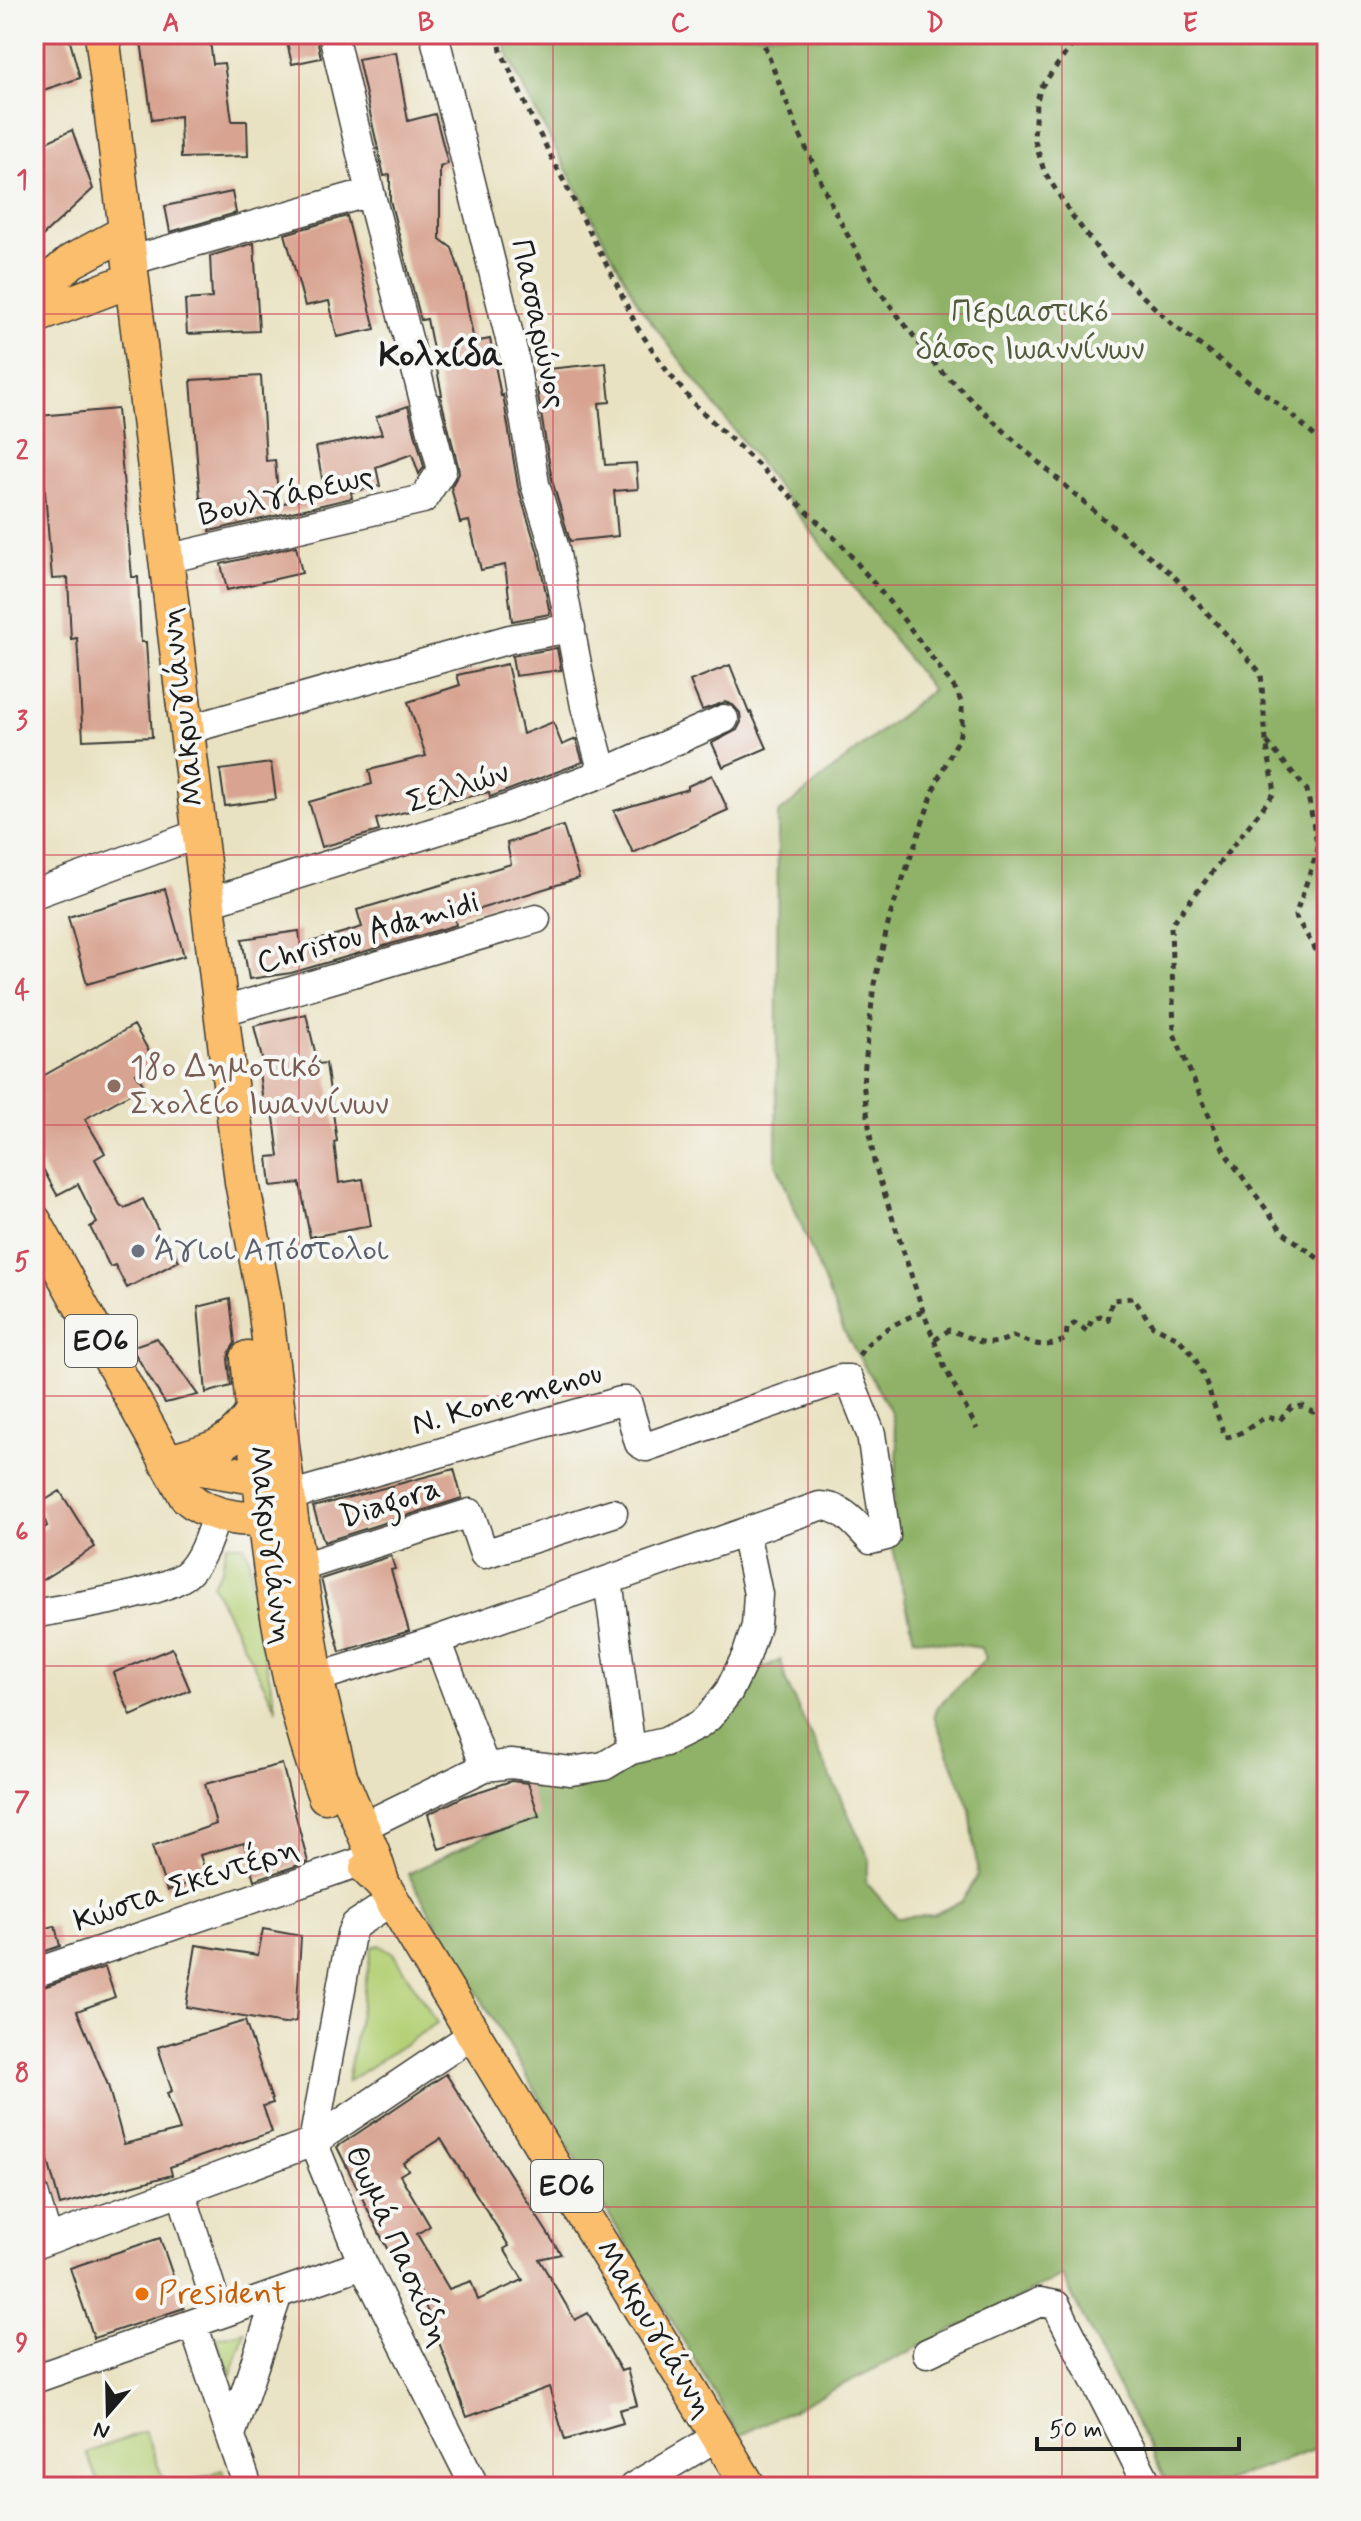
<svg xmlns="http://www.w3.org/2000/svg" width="1361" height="2521" viewBox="0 0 1361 2521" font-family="Mynerve,sans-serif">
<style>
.green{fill:#b4d076;stroke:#687649;stroke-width:2}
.forest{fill:#8fb267;stroke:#566742;stroke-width:2}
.building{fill:#d8a390;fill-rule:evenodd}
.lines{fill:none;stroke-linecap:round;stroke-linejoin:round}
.minor-casing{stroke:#3b3a35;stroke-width:31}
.major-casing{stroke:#3b3a35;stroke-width:37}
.path{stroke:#3b3a35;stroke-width:5;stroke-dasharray:6 6;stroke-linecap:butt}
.minor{stroke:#fff;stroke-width:28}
.major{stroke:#fabe6d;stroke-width:34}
.grid{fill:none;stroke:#d1495b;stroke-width:2;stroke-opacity:0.55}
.education-dot{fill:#8d6e63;stroke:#f6f6f2;stroke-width:3}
.worship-dot{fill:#6b7280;stroke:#f6f6f2;stroke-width:3}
.food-dot{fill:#e8710a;stroke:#f6f6f2;stroke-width:3}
.labels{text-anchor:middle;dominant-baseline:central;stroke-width:8;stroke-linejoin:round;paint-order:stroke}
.shield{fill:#f6f6f2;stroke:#5d5d5c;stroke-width:2}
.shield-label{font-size:30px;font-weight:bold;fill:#1c1c1c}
.park-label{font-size:32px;fill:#515b3c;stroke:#f6f6f2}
.street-label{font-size:32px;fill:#1c1c1c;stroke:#f6f6f2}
.education-label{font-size:32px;fill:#785e54;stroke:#f6f6f2;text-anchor:start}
.worship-label{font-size:32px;fill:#5b616d;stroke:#f6f6f2;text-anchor:start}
.food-label{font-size:32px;fill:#c56008;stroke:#f6f6f2;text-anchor:start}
.neighbourhood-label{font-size:34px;font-weight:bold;fill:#1c1c1c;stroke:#f6f6f2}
.neatline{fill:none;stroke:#d1495b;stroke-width:3}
.grid-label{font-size:26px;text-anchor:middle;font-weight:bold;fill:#d1495b}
</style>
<rect width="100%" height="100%" fill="#f6f6f2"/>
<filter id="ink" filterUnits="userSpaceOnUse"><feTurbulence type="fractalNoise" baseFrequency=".0125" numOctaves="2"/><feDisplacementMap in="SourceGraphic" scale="16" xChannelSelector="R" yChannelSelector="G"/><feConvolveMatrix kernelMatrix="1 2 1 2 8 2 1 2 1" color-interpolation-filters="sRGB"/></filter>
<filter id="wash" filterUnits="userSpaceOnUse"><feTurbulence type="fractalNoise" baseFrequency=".006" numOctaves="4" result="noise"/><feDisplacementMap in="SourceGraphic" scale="32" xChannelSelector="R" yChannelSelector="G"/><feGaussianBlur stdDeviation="1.8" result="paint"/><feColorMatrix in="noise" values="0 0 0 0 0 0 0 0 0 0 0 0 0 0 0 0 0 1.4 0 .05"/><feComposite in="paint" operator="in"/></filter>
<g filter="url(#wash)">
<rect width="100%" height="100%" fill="#e9e2c2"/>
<path class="green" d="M226,1544L244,1545L249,1558L257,1625L277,1710L212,1584L222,1569Z
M379,1945L393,1953L437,2023L347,2082L372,1947Z
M245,2331L231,2375L215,2338Z
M145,2431L166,2487H101L86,2453Z
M223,2470L229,2487H173Z"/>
<path class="forest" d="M504,34H1327V2445L1209,2487H1169L1062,2276L739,2436C630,2247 517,2062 408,1874L529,1814L507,1774H615L640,1765L667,1754L751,1673L781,1660L786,1682L870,1860L865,1881L897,1918L932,1915L961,1902L978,1876L970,1810L934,1716L936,1708L986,1659L982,1648L914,1638L891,1540L898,1446L891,1412L844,1331L776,1163L778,814L932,690L640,307L524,90L507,53Z"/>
<g id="blocks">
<path class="building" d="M34,34H68L80,78L34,93Z
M140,34H209L213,64L224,63L232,121H247L248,156L181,158L180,116L152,120Z
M285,34H316L321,58L292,64Z
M396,52L408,121L435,114L448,164L440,167V239L452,248L462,278L474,342L490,339L501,396L503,395L518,487L538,553L550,614L512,621L505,565L481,570L469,521L460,523L451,487L459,473L458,466L440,395H442L427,319L421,320L390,200V175L384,176L358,59Z
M72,130L93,189L34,244V178L45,168L40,145Z
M232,192L236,213L170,232L165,206Z
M347,216L375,329L337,337L329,301L305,306L285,234Z
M254,243L259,331L187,334L185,300L212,298L210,256Z
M606,363L610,402L599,403L605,465L636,463L638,489L614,491L618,536L570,541L552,480L537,389H541L539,370Z
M261,376L266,461L275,460L279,504L325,494L316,447L382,434L376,417L408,406L424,467L419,474L412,454L376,467L380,486L351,492L352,498L210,531L203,498H200L191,380Z
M117,409L132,577H138L141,642H146L152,737L83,740L77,638L71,639L68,578L52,579L39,416Z
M296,546L302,573L227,590L221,564Z
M557,648L561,670L515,676L512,656Z
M507,664L523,734L553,722L562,745L576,739L583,762L490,797L489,792L376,819L379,831L322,847L309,802L372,784L369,770L426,756L408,702L460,685L457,675Z
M730,665L749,713L751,712L767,748L723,767L712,743L737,730L741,722L740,713L733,705L725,702L702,710L690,681Z
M271,763L276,799L225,806L220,770Z
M712,775L728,810L633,853L614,811L688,789V786Z
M563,826L579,878L454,917L456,925L291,973L249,979L242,939L299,931L301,945L362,927L357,910L511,864L507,843Z
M165,889L184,956L87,984L68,917Z
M306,1014L318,1064L326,1063L337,1141L334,1142L339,1183L363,1179L371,1226L310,1237L300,1183L271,1186L268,1157L279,1156L272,1102L263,1103L259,1072L265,1071L254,1026Z
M134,1025L155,1062L136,1073L144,1086L85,1119L105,1153L95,1159L120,1205L125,1208L143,1199L162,1237L166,1236L179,1261L127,1288L115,1265L110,1267L90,1227L97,1223L78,1184L57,1195L34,1152V1081Z
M230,1299L235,1343L230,1351L228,1359L231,1386L206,1393L198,1307Z
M157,1338L198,1395L165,1403L131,1347Z
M454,1469L462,1498L324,1542L313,1507Z
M60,1491L95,1547L34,1585V1535L47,1526L39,1504Z
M391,1556L395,1569L391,1570L409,1631L340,1652L321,1579Z
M172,1648L190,1690L131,1716L113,1673Z
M282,1764L308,1862L254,1880L244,1843L200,1855L207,1877L167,1891L152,1846L216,1824L205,1784Z
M511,1781L528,1783L539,1816L439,1849L428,1814L465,1796Z
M55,1926L60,1946L34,1955V1931Z
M263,1929L301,1936L296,2021L284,2024L186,2007L196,1945L258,1955Z
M105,1967L115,1997L77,2011L108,2085L124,2144L180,2130L167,2093L172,2091L158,2047L245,2021L273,2103L263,2106L272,2132L170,2167L172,2175L60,2205L34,2108V1990Z
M446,2074L561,2254L539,2259L575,2320L588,2313L621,2371L627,2369L637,2405L619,2410L623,2423L565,2440L549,2387L467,2417L413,2273L402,2279L337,2147ZM441,2139L509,2246L504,2249L523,2280L478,2300L471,2281L449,2289L417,2234L430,2226L400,2175L408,2170L403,2163Z
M160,2238L184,2308L94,2338L70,2268Z"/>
</g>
</g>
<g filter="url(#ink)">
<use href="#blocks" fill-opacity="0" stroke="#3b3a35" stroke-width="2"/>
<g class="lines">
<g class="minor-casing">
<path id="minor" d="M434,34L514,355L535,484L555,549L585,706L603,773
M129,261L370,192
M166,559L423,499L442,470L370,192L333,34
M186,730L510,639L571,628
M34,894L198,834
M206,903L504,810L603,773L724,719
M220,1012L536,919
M289,1496L621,1401H627L639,1443L646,1447L841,1379H849L871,1434L886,1536L871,1540C856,1525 843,1506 820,1506L437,1640L316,1678
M298,1568L470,1513L484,1554L613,1513
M608,1580L631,1750
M34,1614C68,1607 170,1594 190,1571C204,1556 210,1533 217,1514
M437,1640L485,1767
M362,1827L485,1767L511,1764L571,1771L604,1766L631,1750L665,1742L699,1725L709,1717L729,1691L747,1654L756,1626L758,1594L745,1532
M392,1901L355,1925L351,1934L313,2142L363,2264L475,2487
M34,1973L360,1862
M181,2191L219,2314
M34,2193L48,2239
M34,2245L313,2142L475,2033
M193,2324L248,2487
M927,2353L1040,2302L1056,2305L1149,2487
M34,2379L363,2264
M231,2435L278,2294
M633,2487L718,2436"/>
</g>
<g class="major-casing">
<path id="major" d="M102,34L242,1182L264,1298L291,1519L316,1678L340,1776L372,1851L383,1885
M34,293L72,261L126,232
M34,317L131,280
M34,1221L186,1496C212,1521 252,1520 286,1519
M248,1358C264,1510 271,1652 325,1796
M175,1460C213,1450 232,1446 254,1410
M166,1462L260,1478L281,1476
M367,1869L383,1885L749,2487"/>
</g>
<path class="path" d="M498,34L501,51L535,125L618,287L637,327L667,371L694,404L842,545L901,616L956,690L962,704V724L959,738L937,781L890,916L874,984L863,1083L874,1162L923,1311L944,1366L977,1429
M764,34L763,42L796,126L833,208L874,284L938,368L1019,445L1101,517L1173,575L1261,673L1266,741L1275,792L1171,925L1174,1034L1225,1153L1283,1232L1327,1265
M1080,34L1041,87L1036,103L1034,138L1044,171L1071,214L1108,263L1173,325L1290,413L1327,448
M1267,742L1307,790L1318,849L1295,916L1327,968
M935,1340L949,1330C977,1338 984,1351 1013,1336C1034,1344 1045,1350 1066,1339L1067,1329L1075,1323L1087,1331L1092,1319L1100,1316L1108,1320L1112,1300L1133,1298L1153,1326L1178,1338L1194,1356L1206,1382L1225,1437C1242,1436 1252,1424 1267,1417L1280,1420L1292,1407L1303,1406L1313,1412L1323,1407L1327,1410
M859,1355C875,1332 898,1322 923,1311"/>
<use href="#minor" class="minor"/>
<use href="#major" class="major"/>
</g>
</g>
<path class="grid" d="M299,34V2487M553,34V2487M808,34V2487M1062,34V2487M34,314H1327M34,585H1327M34,855H1327M34,1125H1327M34,1396H1327M34,1666H1327M34,1936H1327M34,2207H1327"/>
<circle class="education-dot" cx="114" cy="1086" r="8"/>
<circle class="worship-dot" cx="138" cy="1251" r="8"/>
<circle class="food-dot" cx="142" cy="2294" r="8"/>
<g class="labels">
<g class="shield">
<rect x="65" y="1315" width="72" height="52" rx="6"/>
<rect x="531" y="2160" width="72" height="52" rx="6"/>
</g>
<g class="shield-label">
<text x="101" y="1341">ΕΟ6</text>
<text x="567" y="2186">ΕΟ6</text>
</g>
<g class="park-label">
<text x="1030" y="313">Περιαστικό<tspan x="1030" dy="37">δάσος Ιωαννίνων</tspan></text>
</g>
<g class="street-label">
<text transform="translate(538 324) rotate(78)">Πασσαρώνος</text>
<text transform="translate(286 496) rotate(-13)">Βουλγάρεως</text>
<text transform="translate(183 707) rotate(-97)">Μακρυγιάννη</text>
<text transform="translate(458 788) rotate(-18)">Σελλών</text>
<text transform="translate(368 933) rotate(-16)">Christou Adamidi</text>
<text transform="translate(507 1399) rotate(-16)">N. Konemenou</text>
<text transform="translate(390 1503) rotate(-18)">Diagora</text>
<text transform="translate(270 1545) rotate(83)">Μακρυγιάννη</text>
<text transform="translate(186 1885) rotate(-19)">Κώστα Σκεντέρη</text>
<text transform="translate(397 2246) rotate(66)">Θωμά Πασχίδη</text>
<text transform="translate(654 2329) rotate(59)">Μακρυγιάννη</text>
</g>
<g class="education-label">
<text x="130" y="1068">18ο Δημοτικό<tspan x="130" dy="37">Σχολείο Ιωαννίνων</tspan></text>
</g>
<g class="worship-label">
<text x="154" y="1251">Άγιοι Απόστολοι</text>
</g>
<g class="food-label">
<text x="158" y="2294">President</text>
</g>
<g class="neighbourhood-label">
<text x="441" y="356">Κολχίδα</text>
</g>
</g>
<rect width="1361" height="2521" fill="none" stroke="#f6f6f2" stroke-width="88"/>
<g transform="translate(108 2413) rotate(200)" stroke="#f6f6f2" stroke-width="6" paint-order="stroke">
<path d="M0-6L14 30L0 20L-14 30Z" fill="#1c1c1c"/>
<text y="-12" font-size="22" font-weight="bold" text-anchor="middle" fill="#1c1c1c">N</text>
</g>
<path d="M1037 2437v12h202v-12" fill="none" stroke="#1c1c1c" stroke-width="4"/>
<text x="1049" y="2437" font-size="24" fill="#1c1c1c" stroke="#f6f6f2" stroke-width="6" paint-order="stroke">50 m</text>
<rect x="44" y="44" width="1273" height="2433" class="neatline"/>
<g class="grid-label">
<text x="171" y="31">A</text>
<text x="426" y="31">B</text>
<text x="680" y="31">C</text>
<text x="935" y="31">D</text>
<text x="1190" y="31">E</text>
<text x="22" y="188">1</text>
<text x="22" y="459">2</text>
<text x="22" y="729">3</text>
<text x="22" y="999">4</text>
<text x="22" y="1270">5</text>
<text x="22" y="1540">6</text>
<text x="22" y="1810">7</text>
<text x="22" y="2081">8</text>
<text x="22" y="2351">9</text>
</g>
</svg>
